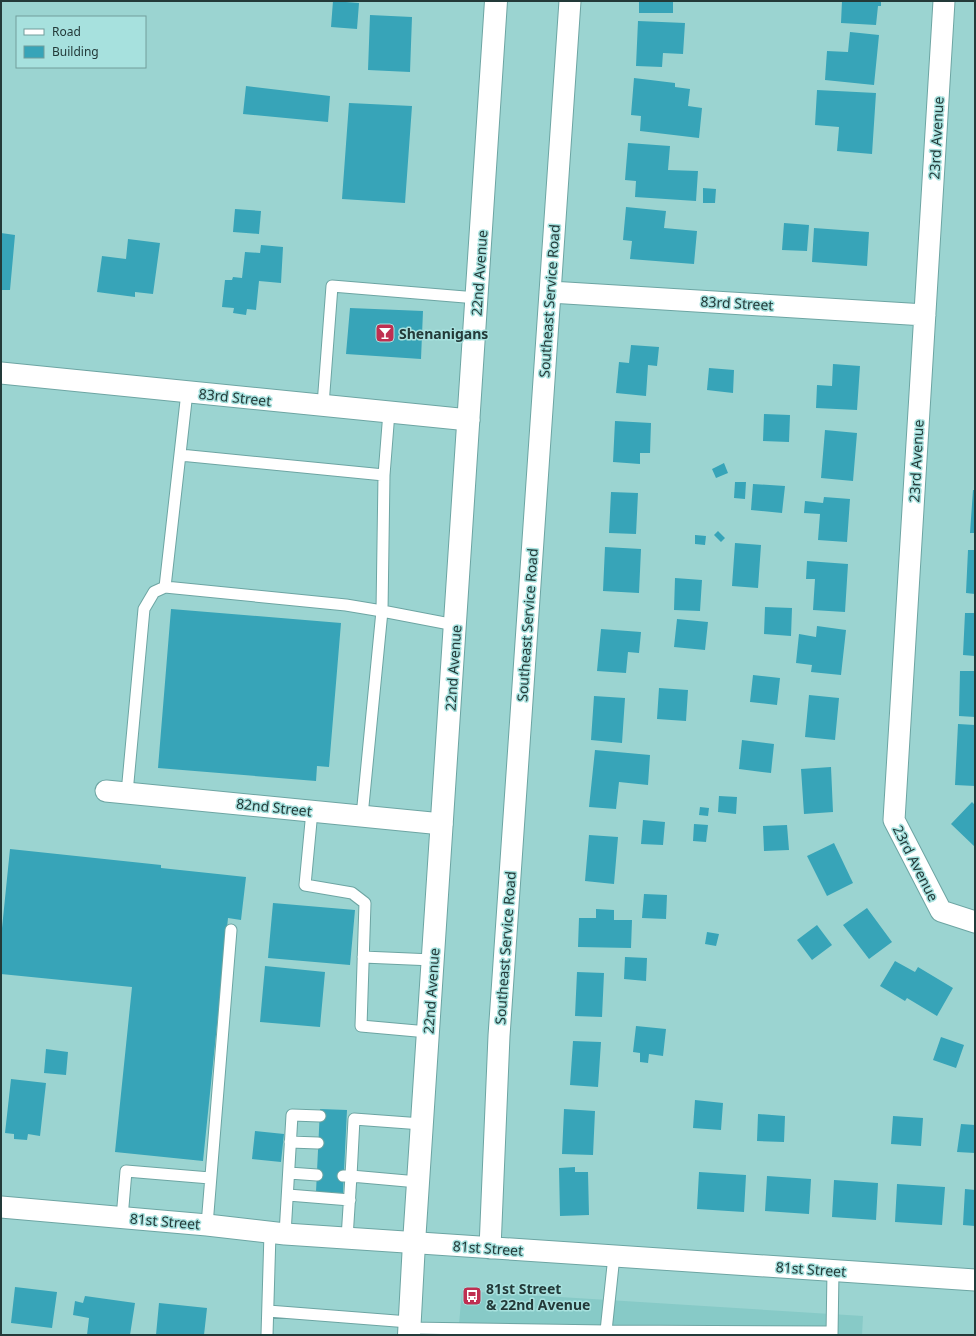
<svg xmlns="http://www.w3.org/2000/svg" width="976" height="1336" viewBox="0 0 976 1336" font-family="'Noto Sans',sans-serif">
<style>
.built{fill:#87cac7}
.building{fill:#37a4b8}
.lines{fill:none;stroke-linecap:round;stroke-linejoin:round}
.lane-casing{stroke:#6da5a3;stroke-width:13}
.street-casing{stroke:#6da5a3;stroke-width:23}
.secondary-casing{stroke:#6da5a3;stroke-width:24}
.lane{stroke:#fff;stroke-width:11}
.street{stroke:#fff;stroke-width:21}
.secondary{stroke:#fff;stroke-width:22}
.labels{text-anchor:middle;dominant-baseline:central;stroke-width:3;stroke-linejoin:round;paint-order:stroke}
.street-label{font-size:14px;fill:#233a39;stroke:#a7e1de}
.poi-label{font-size:14px;font-weight:bold;fill:#233a39;stroke:#a7e1de;text-anchor:start}
</style>
<rect width="100%" height="100%" fill="#9bd4d1"/>
<path class="built" d="M462,1291L863,1316L862,1335H458Z"/>
<path class="building" d="M333,1L359,3L357,29L331,27Z
M639,1H673V13H639Z
M842,1H881V6H878L876,25L841,23Z
M370,15L412,17L410,72L368,70Z
M638,21L685,23L683,54L663,53L662,67L636,66Z
M850,32L879,35L874,85L825,80L827,51L848,52Z
M634,78L675,83V87L690,89L688,106L702,108L699,138L640,131L641,116L631,115Z
M246,86L330,96L328,122L243,114Z
M817,90L876,93L872,154L837,151L839,127L815,125Z
M349,103L412,106L405,203L342,199Z
M628,143L670,146L668,170L698,171L696,201L635,197L636,181L625,180Z
M703,188L716,189L715,203H703Z
M626,207L666,211L664,228L697,231L694,264L630,259L632,241L623,240Z
M235,209L261,211L259,234L233,232Z
M784,223L809,225L807,251L782,250Z
M814,228L869,232L867,266L812,262Z
M1,233L15,235L10,290H1Z
M128,239L160,243L153,294L135,292V297L97,292L102,256L126,259Z
M261,245L283,247L281,283L259,281L256,310L247,309L246,315L233,313L234,308L222,307L225,280H232L233,277L242,278L245,252L260,253Z
M350,308L423,311L421,359L346,354Z
M631,345L659,347L657,366L648,365L646,396L616,393L619,362L629,363Z
M833,364L860,366L857,410L816,408L817,385L832,386Z
M709,368L734,370L733,393L707,390Z
M764,414L790,415L789,442L763,441Z
M615,421L651,423L650,453H640V464L613,462Z
M825,430L857,433L853,481L821,478Z
M724,463L728,473L716,478L712,469Z
M735,482H746L745,499L734,498Z
M753,484L785,486L782,513L751,510Z
M973,490H975V533H970Z
M611,492L638,493L636,534L609,533Z
M824,497L850,499L847,542L818,540L820,514L804,513L805,501L823,503Z
M718,531L725,538L721,542L714,535Z
M695,535L706,536L705,545L695,544Z
M735,543L761,545L758,588L732,586Z
M605,547L641,549L639,593L603,591Z
M968,550H975V594L966,593Z
M807,561L848,564L845,612L813,610L815,579H806Z
M675,578L702,580L700,611L674,610Z
M765,607L792,608L791,636L764,634Z
M171,609L341,623L329,767L317,766L316,781L158,768Z
M965,613H975V656L963,655Z
M677,619L708,622L705,650L674,647Z
M817,626L846,630L841,675L811,672L812,665L796,663L799,634L816,637Z
M601,629L641,632L639,653L628,652L626,673L597,671Z
M960,671H975V717L959,716Z
M753,675L780,678L777,705L750,702Z
M659,688L688,690L686,721L657,719Z
M809,695L839,698L835,740L805,737Z
M594,696L625,698L622,743L591,740Z
M958,724L975,725V786L955,785Z
M742,740L774,744L771,773L739,769Z
M595,750L650,755L648,785L619,782L616,809L589,807Z
M831,767L833,812L804,814L801,769Z
M719,796L737,797L736,814L718,812Z
M972,802L975,805V847L951,824Z
M700,807L709,808L708,816L699,815Z
M643,820L665,822L663,845L641,844Z
M694,824L708,825L706,842L693,841Z
M787,825L789,850L764,851L763,826Z
M589,835L618,837L614,884L585,881Z
M834,843L853,883L827,896L807,856Z
M10,849L161,865V868L246,877L241,920L228,918L203,1161L115,1152L132,987L1,974V938Z
M644,894L667,895L666,919L642,918Z
M273,903L355,910L350,965L268,958Z
M867,908L892,942L869,959L843,925Z
M596,909L614,910V920H632L631,948L578,947L579,918H596Z
M817,925L832,945L812,960L797,940Z
M707,932L719,934L716,946L705,944Z
M625,957L647,958L646,981L624,979Z
M895,961L915,972L918,967L953,988L937,1016L907,998L905,1001L880,986Z
M265,966L325,972L320,1027L260,1022Z
M577,972L604,973L602,1017L575,1016Z
M636,1026L666,1029L663,1056L649,1054L648,1063L640,1062V1053L633,1052Z
M941,1037L964,1045L956,1068L933,1060Z
M573,1041L601,1042L598,1087L570,1085Z
M46,1049L68,1052L66,1075L44,1073Z
M11,1079L46,1083L40,1136L28,1134L27,1140L14,1139V1134L5,1133Z
M695,1100L723,1103L721,1130L693,1128Z
M320,1109L347,1110L343,1193L316,1192Z
M564,1109L595,1111L593,1155L562,1154Z
M758,1114L785,1116L784,1142L757,1141Z
M893,1116L923,1118L921,1146L891,1144Z
M961,1124L975,1125V1153L957,1152Z
M255,1131L284,1134L281,1162L252,1159Z
M575,1167V1172H588L589,1215L560,1216L559,1168Z
M699,1172L746,1175L744,1212L697,1209Z
M767,1176L811,1179L809,1214L765,1211Z
M834,1180L878,1183L876,1220L832,1217Z
M897,1184L945,1187L942,1225L895,1222Z
M965,1189L975,1190V1226L963,1225Z
M15,1287L57,1292L52,1328L11,1323Z
M85,1296L135,1303L130,1335H87L89,1318L73,1315L75,1301L83,1303Z
M159,1303L207,1308L204,1335H156Z"/>
<g class="lines">
<g class="lane-casing">
<path id="lane" d="M323,405L332,286L477,298
M389,412L384,475L382,611L455,625
M180,455L384,475
M165,587L346,605L382,611L362,816
M127,793L144,609L154,592L165,587L187,392
M312,811L305,885L352,893L365,903L361,1026L428,1032
M363,957L433,960
M290,1142L318,1143
M289,1173L317,1175
M343,1176H351L354,1119L422,1124
M288,1195L350,1200
M122,1218L126,1171L210,1178
M207,1225L231,930
M285,1234L292,1115L320,1116
M347,1238L351,1176L418,1182
M268,1311L409,1322
M409,1328L606,1331L614,1256
M606,1331L832,1332
M267,1335L270,1233
M832,1335L833,1271"/>
</g>
<g class="street-casing">
<path id="street" d="M944,1L894,820L941,911L975,922
M550,292L925,315
M1,373L469,420
M106,791L442,824
M1,1207L207,1225L285,1234L975,1280
M490,1248L499,1036L570,1"/>
</g>
<g class="secondary-casing">
<path id="secondary" d="M409,1335L414,1243L496,1"/>
</g>
<use href="#lane" class="lane"/>
<use href="#street" class="street"/>
<use href="#secondary" class="secondary"/>
</g>
<defs>
<g id="bar-square" transform="scale(1)"><rect x="-9" y="-9" width="18" height="18" rx="4" fill="#bf2f51" stroke="#a7e1de"/><path d="M-6-5H6L.8 .8V4.5H3.5V6h-7V4.5H-.8V.8Z" fill="#fff"/></g>
<g id="bus-square" transform="scale(1)"><rect x="-9" y="-9" width="18" height="18" rx="4" fill="#bf2f51" stroke="#a7e1de"/><path d="M-5-6H5V4H4V6H2V4H-2V6H-4V4H-5ZM-3.5-4V0h7V-4ZM-3.5 1.2v1.5H-2V1.2ZM2 1.2v1.5H3.5V1.2Z" fill="#fff"/></g>
</defs>
<g fill-rule="evenodd">
<use href="#bar-square" x="385" y="333"/>
<use href="#bus-square" x="472" y="1296"/>
</g>
<g class="labels">
<g class="street-label">
<text transform="translate(936 138) rotate(-87)">23rd Avenue</text>
<text transform="translate(479 273) rotate(-86)">22nd Avenue</text>
<text transform="translate(549 301) rotate(-86)">Southeast Service Road</text>
<text transform="translate(737 303) rotate(3)">83rd Street</text>
<text transform="translate(235 397) rotate(6)">83rd Street</text>
<text transform="translate(916 461) rotate(-87)">23rd Avenue</text>
<text transform="translate(527 625) rotate(-86)">Southeast Service Road</text>
<text transform="translate(453 668) rotate(-86)">22nd Avenue</text>
<text transform="translate(274 807) rotate(6)">82nd Street</text>
<text transform="translate(916 863) rotate(63)">23rd Avenue</text>
<text transform="translate(505 948) rotate(-86)">Southeast Service Road</text>
<text transform="translate(431 991) rotate(-86)">22nd Avenue</text>
<text transform="translate(165 1221) rotate(5)">81st Street</text>
<text transform="translate(488 1248) rotate(4)">81st Street</text>
<text transform="translate(811 1269) rotate(4)">81st Street</text>
</g>
<g class="poi-label">
<text x="399" y="333">Shenanigans</text>
<text x="486" y="1288">81st Street<tspan x="486" dy="16">&amp; 22nd Avenue</tspan></text>
</g>
</g>
<rect width="976" height="1336" fill="none" stroke="#233a39" stroke-width="4"/>
<rect x="16" y="16" width="130" height="52" fill="#a7e1de" stroke="#729e9c"/>
<rect x="24" y="29" width="20" height="6" fill="#ffffff" stroke="#729e9c"/>
<text x="52" y="36" font-size="12" fill="#233a39">Road</text>
<rect x="24" y="46" width="20" height="12" fill="#37a4b8" stroke="#729e9c"/>
<text x="52" y="56" font-size="12" fill="#233a39">Building</text>
</svg>
